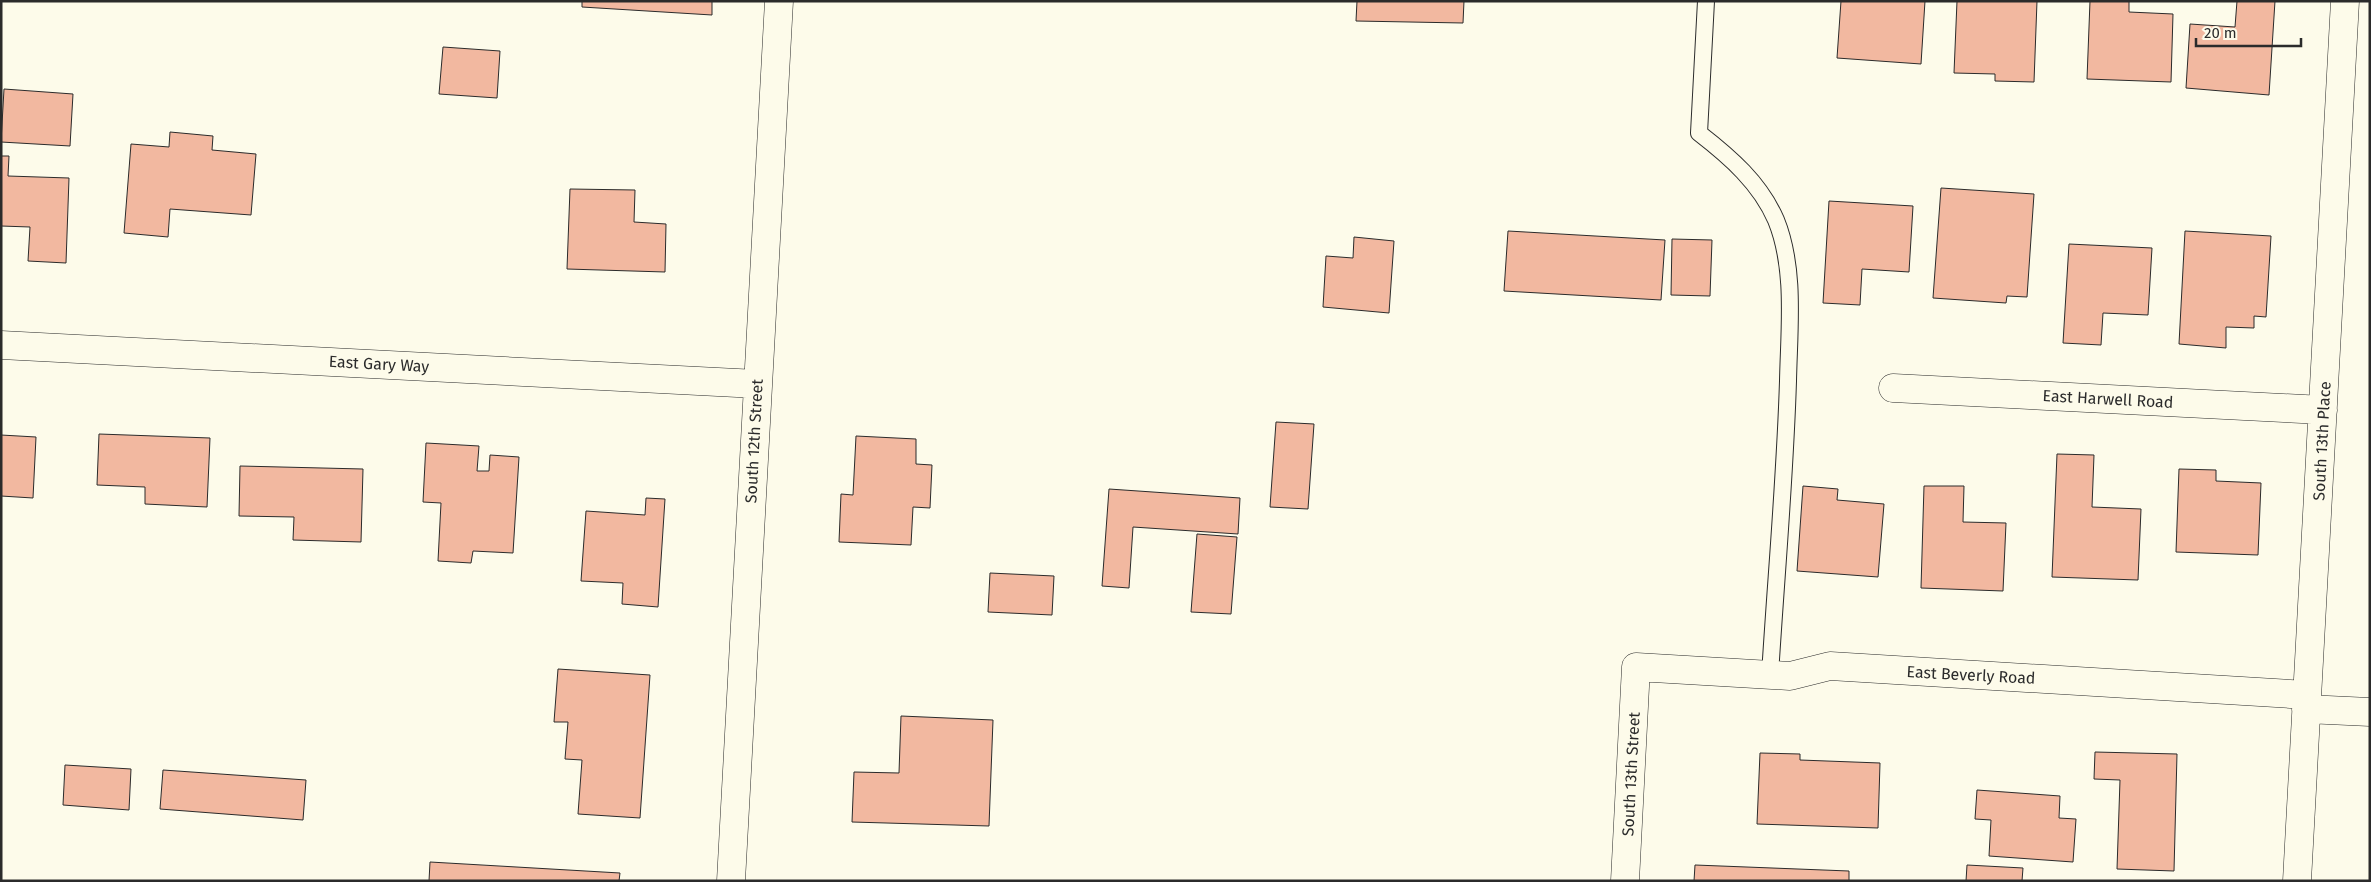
<svg xmlns="http://www.w3.org/2000/svg" width="2371" height="882" viewBox="0 0 2371 882" font-family="'Fira Sans',sans-serif">
<style>
.building{fill:#f2b8a0;stroke:#2b2b2b}
.lines{fill:none;stroke-linecap:round;stroke-linejoin:round}
.service-casing{stroke:#2b2b2b;stroke-width:18}
.minor-casing{stroke:#2b2b2b;stroke-width:29}
.service{stroke:#fdfbea;stroke-width:16}
.minor{stroke:#fdfbea;stroke-width:28}
.labels{text-anchor:middle;dominant-baseline:central;stroke-width:4;stroke-linejoin:round;paint-order:stroke}
.street-label{font-size:16px;fill:#2b2b2b;stroke:#fdfbea}
</style>
<rect width="100%" height="100%" fill="#fdfbea"/>
<path class="building" d="M582,1H712V15L582,7Z
M1357,1H1464L1463,23L1356,21Z
M1841,1H1925L1921,64L1837,58Z
M1957,1H2037L2034,82L1995,81V74L1954,73Z
M2090,1H2129V12L2173,14L2171,82L2087,79Z
M2237,1H2275L2269,95L2186,88L2190,24L2235,27Z
M443,47L500,51L497,98L439,94Z
M4,89L73,94L70,146L1,142Z
M170,132L213,136L212,150L256,154L251,215L170,209L168,237L124,233L131,144L169,147Z
M1,156H9L8,176L69,178L66,263L28,261L30,227L1,226Z
M1941,188L2034,194L2027,297L2007,296L2006,303L1933,298Z
M570,189L635,190L634,222L666,224L665,272L567,269Z
M1829,201L1913,206L1909,272L1862,269L1860,305L1823,303Z
M1508,231L1665,240L1661,300L1504,291Z
M2185,231L2271,236L2266,317L2254,316V328L2226,327V348L2179,344Z
M1354,237L1394,241L1389,313L1323,307L1326,256L1353,258Z
M1672,239L1712,240L1710,296L1671,295Z
M2069,244L2152,248L2148,315L2103,313L2101,345L2063,343Z
M1276,422L1314,424L1308,509L1270,507Z
M99,434L210,438L207,507L145,504V487L97,485Z
M1,435L36,437L33,498L1,496Z
M856,436L916,439V464L932,465L930,508L913,507L911,545L839,542L841,494L853,495Z
M426,443L479,446L477,471H489L490,455L519,457L513,553L473,551L471,563L438,561L441,503L423,502Z
M2057,454L2094,455L2092,507L2141,509L2138,580L2052,577Z
M240,466L363,469L361,542L293,540L294,517L239,516Z
M2179,469L2216,470V481L2261,483L2258,555L2176,552Z
M1803,486L1838,489L1837,500L1884,504L1878,577L1797,571Z
M1924,486H1964L1963,522L2006,523L2003,591L1921,588Z
M1109,489L1240,498L1238,534L1133,527L1129,588L1102,586Z
M646,498L665,499L658,607L622,604L623,583L581,581L586,511L645,515Z
M1197,534L1237,537L1231,614L1191,612Z
M990,573L1054,576L1052,615L988,612Z
M558,669L650,675L640,818L578,814L582,760L565,759L568,722H554Z
M901,716L993,720L989,826L852,822L854,772L899,773Z
M2095,752L2177,754L2174,871L2117,869L2120,780L2094,779Z
M1760,753L1800,754V760L1880,763L1878,828L1757,824Z
M65,765L131,769L129,810L63,805Z
M163,770L306,780L303,820L160,809Z
M1977,790L2060,796L2059,818L2076,819L2073,862L1989,856L1991,820L1975,819Z
M430,862L620,873L619,881H429Z
M1695,865L1849,871V881H1694Z
M1967,865L2023,868L2022,881H1966Z"/>
<g class="lines">
<g class="service-casing">
<path id="service" d="M1706,1L1699,133C1730,157 1760,183 1776,220C1796,269 1789,329 1788,381C1785,479 1776,577 1770,675"/>
</g>
<g class="minor-casing">
<path id="minor" d="M1,345L757,384
M1893,388L2323,410
M2306,709L2370,712
M731,881L779,1
M1625,881L1636,667L1790,676L1830,666L2307,695
M2297,881L2345,1"/>
</g>
<use href="#service" class="service"/>
<use href="#minor" class="minor"/>
</g>
<g class="labels">
<g class="street-label">
<text transform="translate(379 364) rotate(3)">East Gary Way</text>
<text transform="translate(2108 399) rotate(3)">East Harwell Road</text>
<text transform="translate(754 441) rotate(-87)">South 12th Street</text>
<text transform="translate(2322 441) rotate(-87)">South 13th Place</text>
<text transform="translate(1971 675) rotate(3)">East Beverly Road</text>
<text transform="translate(1631 774) rotate(-87)">South 13th Street</text>
</g>
</g>
<rect width="2371" height="882" fill="none" stroke="#2b2b2b" stroke-width="5"/>
<path d="M2196 38v8h105v-8" fill="none" stroke="#2b2b2b" stroke-width="2.5"/>
<text x="2204" y="38" font-size="15" fill="#2b2b2b" stroke="#fdfbea" stroke-width="4" paint-order="stroke">20 m</text>
</svg>
